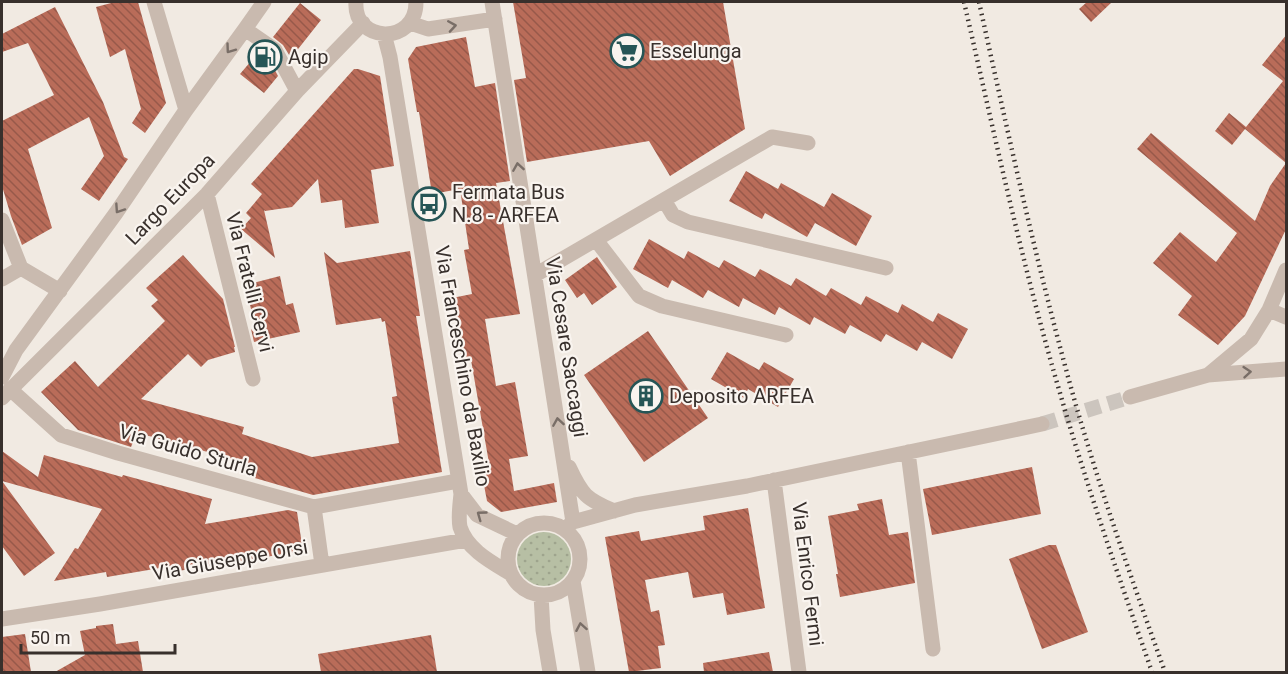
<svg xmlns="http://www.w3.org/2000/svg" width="1288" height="674" viewBox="0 0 1288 674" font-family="Roboto,sans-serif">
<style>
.grass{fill:url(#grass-dots)}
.building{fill:url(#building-back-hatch)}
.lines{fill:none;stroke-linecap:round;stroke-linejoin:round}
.minor-tunnel{stroke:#ccc5be;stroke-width:15;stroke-dasharray:15 8;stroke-linecap:butt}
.minor{stroke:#c9baaf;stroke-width:15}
.rail{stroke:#38302c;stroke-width:4.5;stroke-dasharray:1.5 4.5;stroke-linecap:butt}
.oneway{stroke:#796e67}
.labels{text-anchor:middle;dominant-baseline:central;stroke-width:4.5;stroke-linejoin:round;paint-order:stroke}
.poi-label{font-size:20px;fill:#38302c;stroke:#f9f4ef;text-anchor:start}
.street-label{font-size:20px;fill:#38302c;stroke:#f9f4ef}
</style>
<defs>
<pattern id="grass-dots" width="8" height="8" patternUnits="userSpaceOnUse" patternTransform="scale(1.5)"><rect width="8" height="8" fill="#b7bfa4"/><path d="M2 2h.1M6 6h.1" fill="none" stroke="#9ea48d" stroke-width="1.8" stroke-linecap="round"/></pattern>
<pattern id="building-back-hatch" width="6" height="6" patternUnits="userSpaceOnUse" patternTransform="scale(1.5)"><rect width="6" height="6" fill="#b96c59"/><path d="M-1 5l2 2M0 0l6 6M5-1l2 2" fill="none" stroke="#97594a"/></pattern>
</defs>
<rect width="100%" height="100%" fill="#f1eae2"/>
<path class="grass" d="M517 559a27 27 0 1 1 54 0a27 27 0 1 1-54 0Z"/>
<path class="building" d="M115,2H138L166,103L145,133L132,123L141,109L125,49L110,57L96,7Z
M513,2H723L745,129L670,176L649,141L527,162L514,80L526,78Z
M1087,2H1112L1091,22L1079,9Z
M300,3L321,20L291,58L283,45L273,37Z
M55,7L103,102L124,157L128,159L99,201L81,189L104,156L89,117L28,149L52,228L22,245L11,216L2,186V121L54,95L28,43L2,52V34Z
M1287,34V227L1245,316L1218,345L1178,315L1192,296L1153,263L1180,232L1216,262L1237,233L1137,149L1151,133L1255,221L1270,186L1286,163L1245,129L1232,145L1215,131L1229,113L1246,127L1283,81L1262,65Z
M466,37L475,87L495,83L510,181L496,183L520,314L485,319L496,386L515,382L528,456L509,459L514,491L554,483L557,502L501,512L487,501L480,464L489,463L471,360L462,362L452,298L472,294L464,250L469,249L460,189L432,194L419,112H417L408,59L416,47Z
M261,52L268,57L278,76L264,93L240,74L257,54L258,55Z
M354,69H358L380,76L394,166L371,170L379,223L345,228L342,200L321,203L318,179L292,207L265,211L264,210L275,258L241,229L251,218L246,213L262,194L251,184Z
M746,171L778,189L781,183L824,207L832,193L872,216L856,246L815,223L807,237L765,213L762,219L729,201Z
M649,239L684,259L688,251L719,268L724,260L755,277L760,269L791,286L796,278L826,296L831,288L861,305L866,296L898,313L902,304L933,322L938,313L968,329L952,359L922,342L917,351L886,334L881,342L850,325L845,334L814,317L810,325L779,307L775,315L743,298L739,307L708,290L703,298L672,280L668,288L633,269Z
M410,251L420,316H416L442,472L313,495L245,475L248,463L138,433V435H136L131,447L78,430L41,392L75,361L98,387L165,321L151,306L158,300L146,288L183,255L223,299L235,347H234L235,352L208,360L201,367L188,354L141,399L244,427L242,434L312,457L399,443L392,397L397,396L385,321L382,322L381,318L336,325L324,252L337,263Z
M597,257L617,287L592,305L584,293L577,298L565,280Z
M280,276L286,305L293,303L300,332L254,342L251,329L258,337L245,285Z
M648,331L708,418L644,462L584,375Z
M727,352L759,370L764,362L794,379L778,407L748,389L744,398L711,379Z
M2,451L38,477L44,455L122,477L123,475L212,499L205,524L288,510L297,512L303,551L178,571V565L107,577L106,572L54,581L75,548L78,549L102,509L2,481L55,553L24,576L2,546Z
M1032,467L1041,514L932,535L923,489Z
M882,499L889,535L908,532L915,583L840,597L836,574H838L828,516L859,510L857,504Z
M748,508L765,608L727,615L723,593L693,598L688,572L645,580L651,612L659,610L665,645L658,646L661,668L629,672L605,537L639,531L641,541L705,530L703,516Z
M1049,545H1056L1088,632L1042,649L1009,559Z
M113,624L116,644L138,641L143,672H55L85,655L80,631L96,628V626Z
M25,634L31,672H2V637Z
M431,635L437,672H321L318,654Z
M769,652L773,672H704L703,663Z"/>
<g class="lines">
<path class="minor-tunnel" d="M1042,424L1130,397"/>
<path class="minor" d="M154,2L186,110
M356,2C353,43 416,46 416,2
M492,2L573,522
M410,23L428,29L495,19
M245,29L275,50L297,91
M384,34L390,57L461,494L477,515L517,534
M207,194L253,379
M664,200L673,215L688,222L886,268
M2,220L21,268L60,291
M596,240L639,296L662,306L786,335
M535,275L772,137L808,143
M2,279L21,268
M1269,310L1286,317
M1208,375L1286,369
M2,377L16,350L116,213L186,110L245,29L264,2
M10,389L61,435L118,453L314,507L322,565
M1130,397L1208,375L1251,339L1269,310L1286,270
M2,398L207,194L297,91L363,23
M908,452L933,649
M569,467C582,495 586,499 614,511
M774,480L799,672
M461,494C460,504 458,517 460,527C467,550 493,563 511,574
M314,507L458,481
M508 559a36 36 0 1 1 72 0a36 36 0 1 1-72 0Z
M565,529L573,522L635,505L747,486L1042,424
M573,581L588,672
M541,595L543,630L550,672
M2,619L100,604L466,540"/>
<path class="rail" d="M964,2C994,132 1022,264 1060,393C1087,487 1120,580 1152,672
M979,2C1009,138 1039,275 1077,409C1103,498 1134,586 1165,672"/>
</g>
<defs><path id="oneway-chevron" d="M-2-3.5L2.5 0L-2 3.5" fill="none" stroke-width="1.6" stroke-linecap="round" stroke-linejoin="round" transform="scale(1.5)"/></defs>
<g class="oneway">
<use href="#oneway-chevron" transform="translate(452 26) rotate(-9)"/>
<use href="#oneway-chevron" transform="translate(230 49) rotate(126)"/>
<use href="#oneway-chevron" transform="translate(518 167) rotate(-99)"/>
<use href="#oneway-chevron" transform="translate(119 209) rotate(124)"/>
<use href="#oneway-chevron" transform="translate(1247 372) rotate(-5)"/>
<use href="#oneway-chevron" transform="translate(558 422) rotate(-99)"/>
<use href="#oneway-chevron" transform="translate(481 515) rotate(-144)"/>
<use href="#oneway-chevron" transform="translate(581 627) rotate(-100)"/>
</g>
<defs>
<g id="supermarket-ring" transform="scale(1.725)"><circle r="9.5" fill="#f9f4ef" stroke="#265556" stroke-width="1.5"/><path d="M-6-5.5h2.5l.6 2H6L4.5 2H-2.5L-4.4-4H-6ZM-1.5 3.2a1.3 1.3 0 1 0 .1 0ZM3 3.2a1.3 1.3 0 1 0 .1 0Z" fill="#265556"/></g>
<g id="fuel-ring" transform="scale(1.725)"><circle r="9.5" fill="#f9f4ef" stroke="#265556" stroke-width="1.5"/><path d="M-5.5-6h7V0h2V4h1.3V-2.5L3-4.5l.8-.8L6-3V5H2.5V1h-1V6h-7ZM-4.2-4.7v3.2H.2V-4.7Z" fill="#265556"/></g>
<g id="bus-ring" transform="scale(1.725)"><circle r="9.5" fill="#f9f4ef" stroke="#265556" stroke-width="1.5"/><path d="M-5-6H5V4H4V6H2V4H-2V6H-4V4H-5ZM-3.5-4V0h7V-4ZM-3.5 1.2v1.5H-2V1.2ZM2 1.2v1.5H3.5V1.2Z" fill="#265556"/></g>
<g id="building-ring" transform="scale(1.725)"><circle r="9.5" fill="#f9f4ef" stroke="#265556" stroke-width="1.5"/><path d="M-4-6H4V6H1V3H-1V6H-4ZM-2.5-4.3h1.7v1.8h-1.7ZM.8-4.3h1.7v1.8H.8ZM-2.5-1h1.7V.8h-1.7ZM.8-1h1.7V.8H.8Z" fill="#265556"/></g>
</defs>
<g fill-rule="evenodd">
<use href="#supermarket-ring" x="627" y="51"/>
<use href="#fuel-ring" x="265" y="57"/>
<use href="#bus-ring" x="429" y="204"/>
<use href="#building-ring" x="646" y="396"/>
</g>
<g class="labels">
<g class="poi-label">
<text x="650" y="51">Esselunga</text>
<text x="288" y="57">Agip</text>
<text x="452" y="192">Fermata Bus<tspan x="452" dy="23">N.8 - ARFEA</tspan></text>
<text x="669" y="396">Deposito ARFEA</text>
</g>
<g class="street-label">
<text transform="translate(170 199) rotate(-46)">Largo Europa</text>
<text transform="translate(250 282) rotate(76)">Via Fratelli Cervi</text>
<text transform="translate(567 347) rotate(81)">Via Cesare Saccaggi</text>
<text transform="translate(463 366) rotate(80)">Via Franceschino da Baxilio</text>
<text transform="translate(188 450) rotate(16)">Via Guido Sturla</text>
<text transform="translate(230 560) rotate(-10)">Via Giuseppe Orsi</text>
<text transform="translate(808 574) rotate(83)">Via Enrico Fermi</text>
</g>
</g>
<rect width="1288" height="674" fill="none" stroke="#38302c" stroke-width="6"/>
<path d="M21 644v9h154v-9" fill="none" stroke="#38302c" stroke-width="3"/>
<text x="30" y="644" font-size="18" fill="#38302c" stroke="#f9f4ef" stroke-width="4.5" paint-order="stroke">50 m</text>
</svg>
